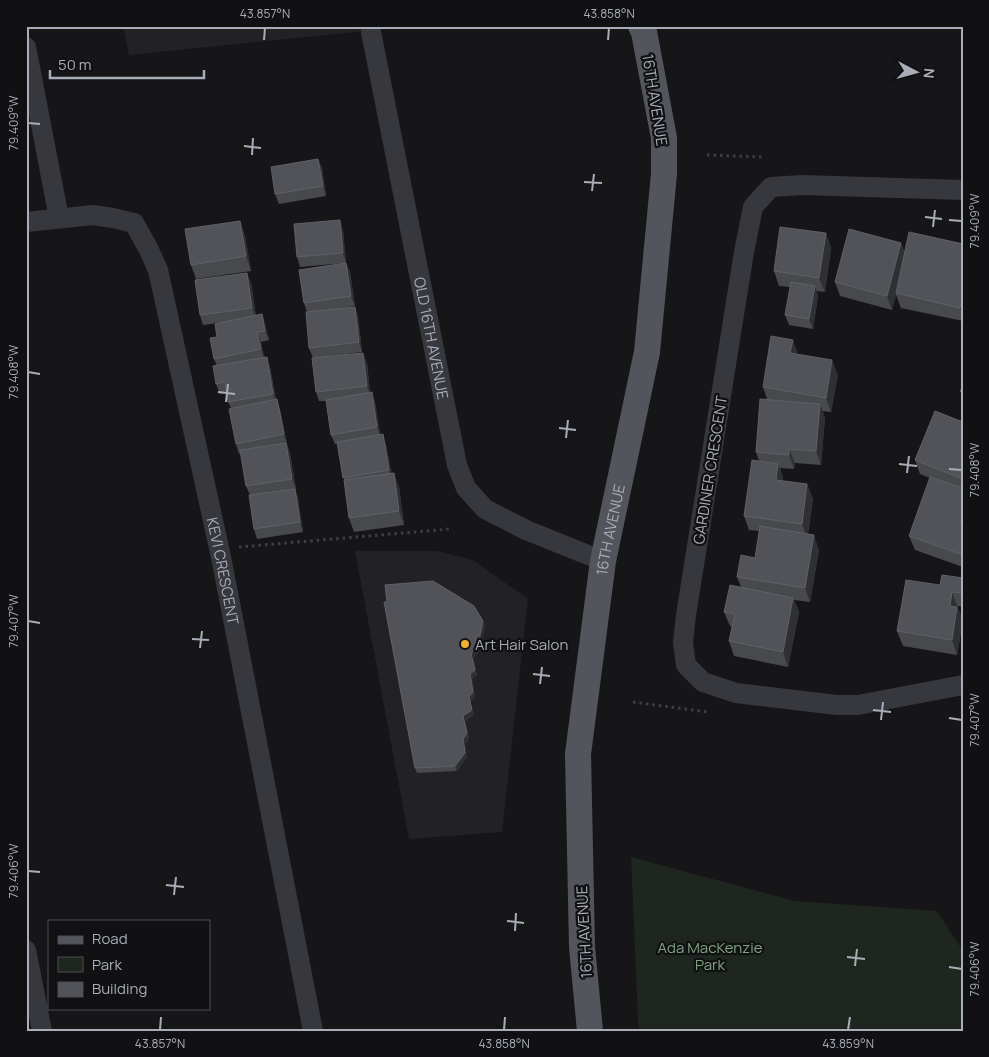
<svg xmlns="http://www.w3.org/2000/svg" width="989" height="1057" viewBox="0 0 989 1057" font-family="Manrope,sans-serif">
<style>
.built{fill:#222225}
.green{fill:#1e261f}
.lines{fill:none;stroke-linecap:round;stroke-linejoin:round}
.path{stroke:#3d3f44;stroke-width:3;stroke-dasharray:2.5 4;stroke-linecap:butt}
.minor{stroke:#37383d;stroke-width:20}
.major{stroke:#53555c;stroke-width:26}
.wall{fill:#47494d}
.shaded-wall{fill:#2f3033}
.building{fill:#525359;stroke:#5f6168}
.ticks{fill:none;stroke:#a8adb8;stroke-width:2}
.poi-dot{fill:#f2b134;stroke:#111113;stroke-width:2}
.labels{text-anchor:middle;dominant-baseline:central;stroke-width:4.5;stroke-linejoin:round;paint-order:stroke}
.street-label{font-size:15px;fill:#a8adb8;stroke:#111113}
.poi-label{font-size:15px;fill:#a8adb8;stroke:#111113;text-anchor:start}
.park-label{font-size:15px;fill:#7fa381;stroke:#111113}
.neatline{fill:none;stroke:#a8adb8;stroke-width:2}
.ticks-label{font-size:12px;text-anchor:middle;fill:#a8adb8}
</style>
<rect width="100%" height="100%" fill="#161618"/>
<path class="built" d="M123,26H415L129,55Z
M355,551H437L473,560L528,599L502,832L409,839Z"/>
<path class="green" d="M631,857L795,901L937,911L963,951V1031H640L638,1021Z"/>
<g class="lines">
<path class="path" d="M707,155L764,157
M239,547L450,529
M633,702L708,712"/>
<g class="minor">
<path id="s1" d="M371,32L457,465L466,488L485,509L526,530L603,561"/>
<path d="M26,47L59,218"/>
<path d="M963,190L802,185L771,187L753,207L744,252L686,615L683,643L686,665L703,682L736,693L837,705H858L963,685"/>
<path id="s2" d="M26,222L93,215L113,218L134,223L148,248L158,270L221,557L313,1031"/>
<path d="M26,950L42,1031"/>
</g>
<path class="major" id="s3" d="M590,1031L582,947L578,754L603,561L647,352L664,174V138L644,32L641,26"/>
</g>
<path class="wall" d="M318,159L322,168L326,196L279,204L275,194Z
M240,221L245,236L251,271L196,279L191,265Z
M343,230L346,263L350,272L355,306L340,308L355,307L358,316L362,352L313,358L309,348L307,312L304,303L345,263L300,267L297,257Z
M826,233L831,248L825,292L816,291L818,296L813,329L789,325L785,315L790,287L779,286L774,271Z
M901,243L905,253L963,244V321L901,308L896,295L892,310L840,296L835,282Z
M251,282L256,316L262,314L265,324L269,340L261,342L264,358L270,367L276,399L280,409L287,444L290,453L296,489H295L298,498L303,532L257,539L254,529L250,495L246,486L241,453L239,454L236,444L231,408L228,402L227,392L220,394L216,384L217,366L214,359L217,337L225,322L203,325L200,315Z
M798,354L838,375L831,412L822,411L825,418L821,465L795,463L794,469L780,468L783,478V481L807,484L813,499L808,534L819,550L810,602L794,600L799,612L788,667L734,656L729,641L732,627L730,626L724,612L741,587L737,577L755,558L759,531L749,530L744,516L759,461L756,452L767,399L763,387Z
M367,363L370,392L375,402L380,435L386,444L391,473L399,487L404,525L354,532L349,518L344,480L337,444H335L331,435L326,401H319L316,392Z
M963,422V567L915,550L909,536L930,478L920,474L915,460Z
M963,578V607L958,606L957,607L963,621L957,655L903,646L897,631Z
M384,602L485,626L482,640L477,642L479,651L473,658L477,675L472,679L475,697L470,702L474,715L465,721L469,738L465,744L467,757L457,771L417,773L415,768Z"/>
<path class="shaded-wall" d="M318,159L322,168L326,196L323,186Z
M340,220L343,230L346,263L343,253Z
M240,221L245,236L251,271L246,256Z
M826,233L831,248L825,292L819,278Z
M901,243L906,258L896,293V295L892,310L887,296Z
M346,263L350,272L355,306L351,296Z
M247,273L251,282L256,318L252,308Z
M815,286L818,296L813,329L809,319Z
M963,296V314L960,308Z
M355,307L358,316L362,352L359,342Z
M262,314L265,324L269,340L265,331Z
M257,332L261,342L265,359L261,349Z
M793,340L798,354L795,368L790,353Z
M363,353L367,363L370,396L367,386Z
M267,357L270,367L276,404L273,394Z
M832,360L838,375L831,412L826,398Z
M372,392L375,402L381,437L377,427Z
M277,399L280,409L287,444L284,434Z
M820,404L825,418L821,465L816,451Z
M383,434L386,444L393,479L389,470Z
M286,443L290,453L296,489L292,479Z
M789,449L795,463L794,469L789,455Z
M778,464L783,478L781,494L776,480Z
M394,473L399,487L404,525L399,511Z
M807,484L813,499L807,538L802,524Z
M295,489L298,498L303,532L300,522Z
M814,535L819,550L810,602L805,588Z
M952,592L963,621L957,655L952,640L950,606Z
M793,598L799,612L788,667L783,652Z
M483,621L485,626L482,640L480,635Z
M475,637L479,651L473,658L477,675L472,679L475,697L470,702L474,715L465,721L469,738L465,744L467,757L457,771L455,766L463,739V716L469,697L471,654Z"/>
<path class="building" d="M318,159L323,186L275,194L271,167Z
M340,220L343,253L297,257L294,224Z
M240,221L246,256L191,265L185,229Z
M780,227L826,233L819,278L774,271Z
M849,229L901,243L887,296L835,282Z
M909,232L963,244V296L960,308L896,293Z
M346,263L351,296L304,303L299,270Z
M247,273L252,308L200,315L195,280Z
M791,282L815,286L809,319L785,315Z
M355,307L359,342L309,348L306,312Z
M262,314L265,331L257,332L261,349L214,359L210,338L217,337L215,324Z
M771,336L793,340L790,353L832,360L826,398L763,387Z
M363,353L367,386L316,392L312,358Z
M267,357L273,394L228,402L225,382L216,384L213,366Z
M963,387V393L960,391Z
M372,392L377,427L331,435L326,400Z
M277,399L284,434L236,444L229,409Z
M760,399L820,404L816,451L789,449V455L756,452Z
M935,411L963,422V479L915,460Z
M383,434L389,470L343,478L337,442Z
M286,443L292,479L246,486L240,450Z
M752,460L778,464L776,480L807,484L802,524L744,516Z
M394,473L399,511L349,518L344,480Z
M930,477L963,488V514L960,522L963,523V555L909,536Z
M295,489L300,522L254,529L249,495Z
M760,526L814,535L805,588L737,577L741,555L755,558Z
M942,575L963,578V593L952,592L950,606L957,607L952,640L897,631L906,580L940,585Z
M433,581L474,606L483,621L480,635L475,637L477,646L471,654L475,670L470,674L473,692L469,697L472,710L463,716L467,733L463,739L465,753L455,766L415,768L384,602H387L385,585Z
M730,585L793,598L783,652L729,641L735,614L724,612Z"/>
<path class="ticks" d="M264,40L265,28M608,40L609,28M28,123L40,124M244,146L261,148M252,155L253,138M584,182L602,183M592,191L594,174M925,217L942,219M949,220L962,221M933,227L935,210M28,372L40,374M218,392L235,394M226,402L228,384M559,428L576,430M566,438L568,420M899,464L917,466M949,469L962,470M907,473L909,456M28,621L40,623M192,639L209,640M200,648L202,631M533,674L550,676M540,684L542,667M873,710L891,712M949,718L962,720M881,720L883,702M28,871L40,872M166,885L184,887M174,895L176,877M507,921L524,923M515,931L516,913M847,957L865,959M855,966L857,949M949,967L962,969M160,1030L161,1017M504,1030L505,1017M848,1030L850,1017"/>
<circle class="poi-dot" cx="465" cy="644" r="5"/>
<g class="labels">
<g class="street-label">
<text transform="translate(655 100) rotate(81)">16TH AVENUE</text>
<text stroke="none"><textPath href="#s1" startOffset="312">OLD 16TH AVENUE</textPath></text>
<text transform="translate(710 470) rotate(-81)">GARDINER CRESCENT</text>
<text stroke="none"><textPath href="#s3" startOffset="504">16TH AVENUE</textPath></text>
<text stroke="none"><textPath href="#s2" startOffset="470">KEVI CRESCENT</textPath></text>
<text transform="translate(584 932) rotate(-93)">16TH AVENUE</text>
</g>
<g class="poi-label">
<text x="475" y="644">Art Hair Salon</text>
</g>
<g class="park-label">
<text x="710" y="947">Ada MacKenzie<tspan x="710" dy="17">Park</tspan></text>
</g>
</g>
<rect width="989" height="1057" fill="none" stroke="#111113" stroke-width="55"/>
<rect x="48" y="920" width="162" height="90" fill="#111113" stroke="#4d4f55"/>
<rect x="58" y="936" width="25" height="8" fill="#53555c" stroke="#4d4f55"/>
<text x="92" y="944" font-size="15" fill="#a8adb8">Road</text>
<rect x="58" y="957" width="25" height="15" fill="#1e261f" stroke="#4d4f55"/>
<text x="92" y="970" font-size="15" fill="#a8adb8">Park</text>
<rect x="58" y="982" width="25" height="15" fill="#525359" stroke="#4d4f55"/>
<text x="92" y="994" font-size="15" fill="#a8adb8">Building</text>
<g transform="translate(916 72) rotate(96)" stroke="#111113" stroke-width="4" paint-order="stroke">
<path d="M0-4L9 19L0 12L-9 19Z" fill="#a8adb8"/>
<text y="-8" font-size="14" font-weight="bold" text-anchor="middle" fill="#a8adb8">N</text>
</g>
<path d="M50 70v8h154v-8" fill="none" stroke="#a8adb8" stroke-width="2.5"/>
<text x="58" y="70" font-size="15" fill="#a8adb8" stroke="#111113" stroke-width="4" paint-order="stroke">50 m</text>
<rect x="28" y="28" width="934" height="1002" class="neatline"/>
<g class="ticks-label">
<text x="265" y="18">43.857°N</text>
<text x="609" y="18">43.858°N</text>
<text transform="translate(14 123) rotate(-90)" y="4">79.409°W</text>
<text transform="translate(975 221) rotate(-90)" y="4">79.409°W</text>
<text transform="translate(14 372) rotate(-90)" y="4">79.408°W</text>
<text transform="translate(975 470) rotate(-90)" y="4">79.408°W</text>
<text transform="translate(14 621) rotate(-90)" y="4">79.407°W</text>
<text transform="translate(975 720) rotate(-90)" y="4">79.407°W</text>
<text transform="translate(14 871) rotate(-90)" y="4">79.406°W</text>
<text transform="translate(975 969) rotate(-90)" y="4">79.406°W</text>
<text x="160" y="1048">43.857°N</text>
<text x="504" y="1048">43.858°N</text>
<text x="848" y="1048">43.859°N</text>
</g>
</svg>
